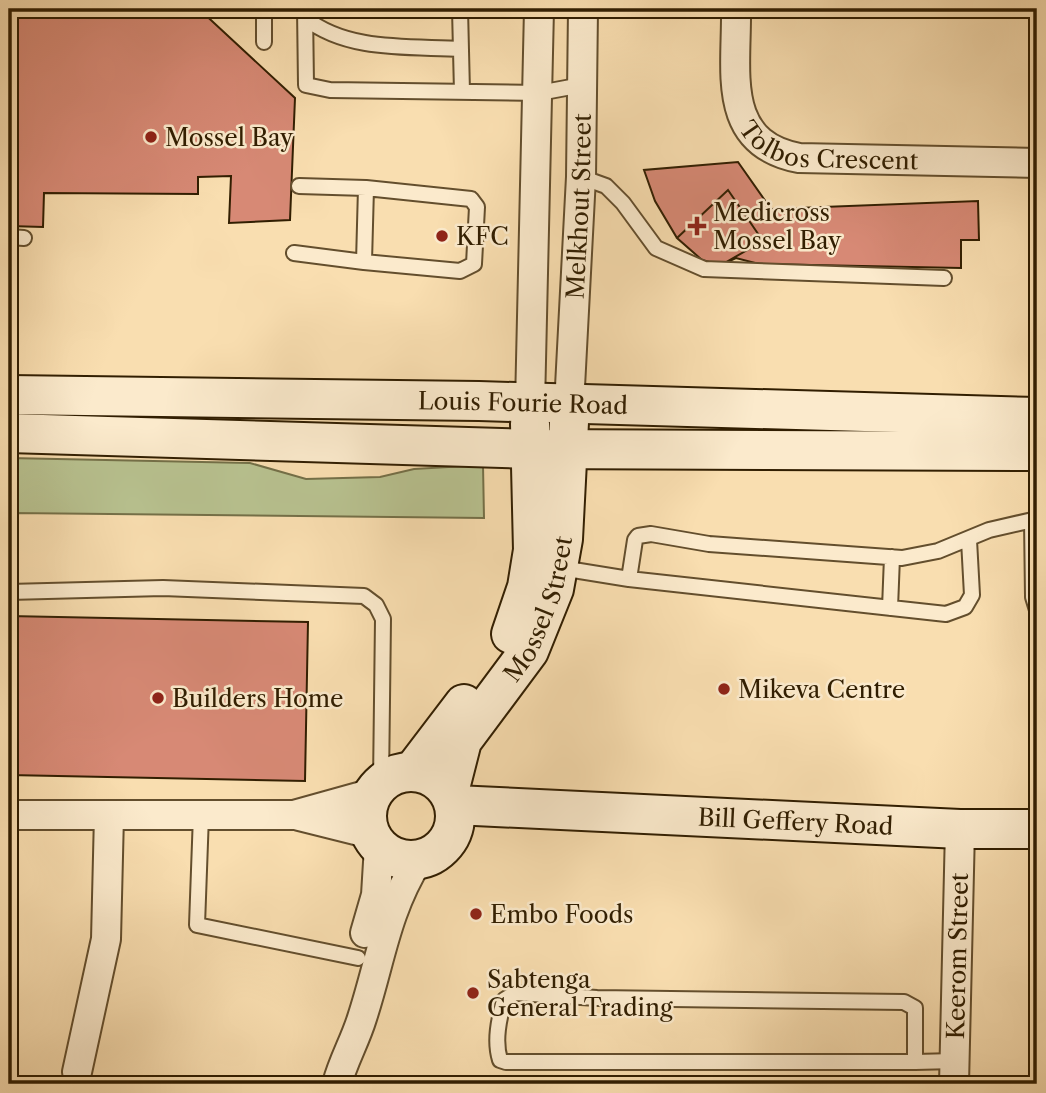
<svg xmlns="http://www.w3.org/2000/svg" width="1046" height="1093" viewBox="0 0 1046 1093" font-family="'Libre Caslon Text',serif">
<style>
.green{fill:#b8c290;stroke:#747048;stroke-width:2}
.building{fill:#d78975;stroke:#311e01;stroke-width:2}
.lines{fill:none;stroke-linecap:round;stroke-linejoin:round}
.lane-casing{stroke:#634e2d;stroke-width:18}
.street-casing{stroke:#634e2d;stroke-width:32}
.secondary-casing{stroke:#311e01;stroke-width:42}
.lane{stroke:#fbeacc;stroke-width:14}
.street{stroke:#fbeacc;stroke-width:28}
.secondary{stroke:#fbeacc;stroke-width:38}
.poi-dot{fill:#8f2418;stroke:#fbeacc;stroke-width:2.5}
.labels{text-anchor:middle;dominant-baseline:central;stroke-width:5;stroke-linejoin:round;paint-order:stroke}
.poi-label{font-size:24px;fill:#311e01;stroke:#fbeacc;text-anchor:start}
.street-label{font-size:24px;fill:#311e01;stroke:#fbeacc}
</style>
<rect width="100%" height="100%" fill="#f9deb0"/>
<filter id="stains"><feTurbulence type="fractalNoise" baseFrequency=".00286" numOctaves="4"/><feColorMatrix values="0 0 0 0 .2 0 0 0 0 .09 0 0 0 0 .02 0 0 0 .5 -.17"/></filter>
<radialGradient id="worn" r=".72"><stop offset=".6" stop-color="#630" stop-opacity="0"/><stop offset="1" stop-color="#630" stop-opacity=".3"/></radialGradient>
<path class="green" d="M9,458L250,463L306,479L380,477L414,469L483,465L484,518L13,513L15,531H9Z"/>
<path class="building" d="M9,9H199L295,98L290,220L229,223L231,176L198,177V194L44,193L43,227L9,226Z
M738,162L771,209L978,201L979,240H961V268L759,264L736,258L721,265L702,260L677,238L655,201L644,170Z
M728,190L763,241L721,265L702,260L677,238Z
M9,616L308,622L305,781L9,775Z"/>
<g class="lines">
<g class="lane-casing">
<path id="lane" d="M264,9V42
M305,9L306,85L330,90L539,93L582,85
M460,9L462,92
M305,18C348,52 409,46 461,49
M581,177L606,186L623,203L656,248L704,269L944,278
M299,186L366,188L471,199L477,207L474,264L460,271L364,262L366,188
M9,237L24,238
M294,253L364,262
M1032,520L1033,597L1037,610
M969,540L972,595L965,607L946,614L629,579L635,540L638,536L651,534L709,544L902,558L938,551L989,530L1037,519
M561,568L629,579
M9,592L163,588L364,596L376,605L383,619L381,782
M890,608L892,557
M201,815L197,925L358,958
M915,1062V1008L904,1002L597,998L515,993L504,1000C499,1019 494,1041 500,1060L506,1062H915L955,1061"/>
</g>
<g class="street-casing">
<g id="street">
<path id="s1" d="M736,9C737,71 720,143 799,158L1037,163"/>
<path d="M530,405L539,9"/>
<path id="s2" d="M569,406L581,177L583,9"/>
<path d="M9,815H294L373,793"/>
<path d="M299,816L371,834"/>
<path d="M365,933L376,895L379,846"/>
<path d="M77,1072L106,939L109,815"/>
<path d="M337,1084C343,1061 355,1041 362,1018C381,960 385,914 418,860"/>
<path id="s3" d="M954,1084L960,829"/>
</g>
</g>
<g class="secondary-casing">
<g id="secondary">
<path id="s4" d="M9,395L479,401L1037,417"/>
<path d="M9,433L531,449L1037,451"/>
<path d="M511,634L527,587L533,550L530,424"/>
<path d="M413,771L464,704"/>
<circle cx="411" cy="816" r="44"/>
<path id="s5" d="M449,792L462,741L529,651L554,589L563,539L569,422"/>
<path id="s6" d="M455,805L960,829H1037"/>
</g>
</g>
<use href="#lane" class="lane"/>
<use href="#street" class="street"/>
<use href="#secondary" class="secondary"/>
</g>
<g class="poi-dot">
<circle cx="151" cy="137" r="7"/>
<path d="M693.5 215.5h7v7h7v7h-7v7h-7v-7h-7v-7h7z"/>
<circle cx="442" cy="236" r="7"/>
<circle cx="724" cy="689" r="7"/>
<circle cx="158" cy="698" r="7"/>
<circle cx="476" cy="914" r="7"/>
<circle cx="473" cy="993" r="7"/>
</g>
<g class="labels">
<g class="poi-label">
<text x="165" y="137">Mossel Bay</text>
<text x="713" y="212">Medicross<tspan x="713" dy="28">Mossel Bay</tspan></text>
<text x="456" y="236">KFC</text>
<text x="738" y="689">Mikeva Centre</text>
<text x="172" y="698">Builders Home</text>
<text x="490" y="914">Embo Foods</text>
<text x="487" y="979">Sabtenga<tspan x="487" dy="28">General Trading</tspan></text>
</g>
<g class="street-label">
<text stroke="none"><textPath href="#s1" startOffset="208">Tolbos Crescent</textPath></text>
<text stroke="none"><textPath href="#s2" startOffset="200">Melkhout Street</textPath></text>
<text stroke="none"><textPath href="#s4" startOffset="514">Louis Fourie Road</textPath></text>
<text stroke="none"><textPath href="#s5" startOffset="208">Mossel Street</textPath></text>
<text stroke="none"><textPath href="#s6" startOffset="341">Bill Geffery Road</textPath></text>
<text stroke="none"><textPath href="#s3" startOffset="128">Keerom Street</textPath></text>
</g>
</g>
<rect width="1046" height="1093" fill="none" stroke="#f9deb0" stroke-width="35"/>
<rect x="10" y="10" width="1025" height="1072" fill="none" stroke="#311e01" stroke-width="3.5"/>
<rect x="18" y="18" width="1011" height="1058" fill="none" stroke="#311e01" stroke-width="2"/>
<rect width="100%" height="100%" filter="url(#stains)"/>
<rect width="100%" height="100%" fill="url(#worn)"/>
</svg>
